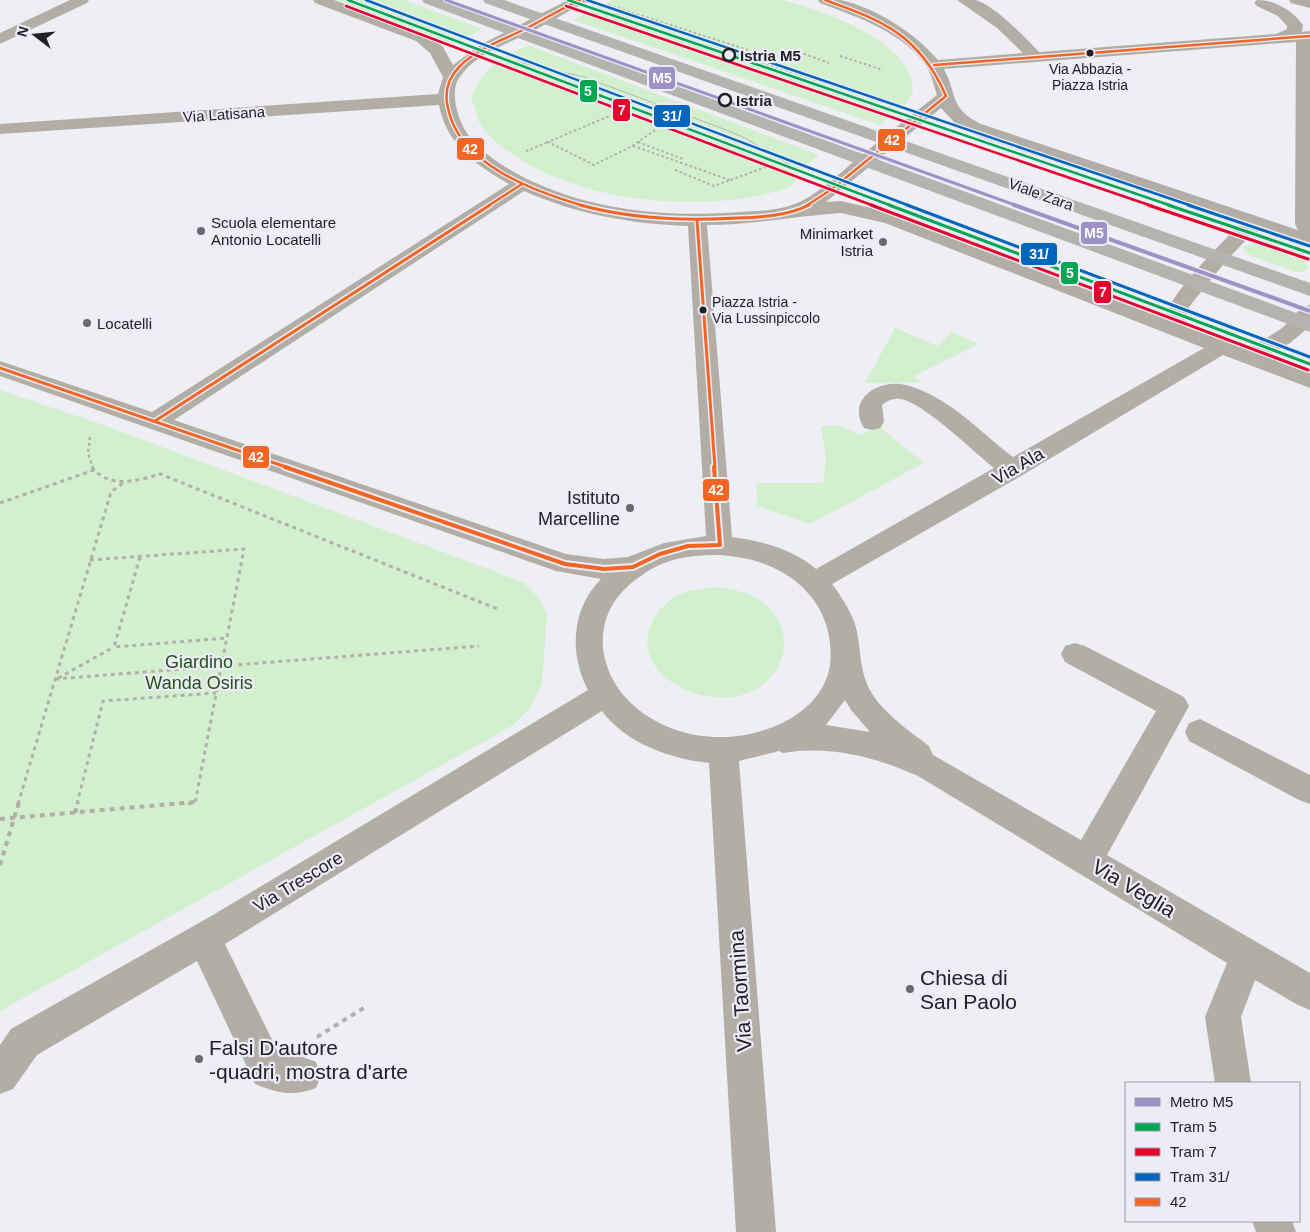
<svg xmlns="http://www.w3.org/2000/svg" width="1310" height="1232" viewBox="0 0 1310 1232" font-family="Arial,sans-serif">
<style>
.green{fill:#d3f0ce}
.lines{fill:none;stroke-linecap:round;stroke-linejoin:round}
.path-far3{stroke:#b2aeaa;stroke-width:2;stroke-dasharray:2.5 2.5;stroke-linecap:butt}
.path-far2{stroke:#b2aeaa;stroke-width:2.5;stroke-dasharray:3 3;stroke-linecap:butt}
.path-far1{stroke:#b2aeaa;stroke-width:3;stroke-dasharray:4 4;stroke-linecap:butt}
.path{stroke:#b2aeaa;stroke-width:4;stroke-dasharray:5 5;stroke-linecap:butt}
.minor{fill:#b2aea6;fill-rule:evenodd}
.major{fill:#b5b3ad;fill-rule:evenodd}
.tram{stroke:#b7b4b2;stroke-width:1}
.bus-1-far2-casing{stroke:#ebecf8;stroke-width:5}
.bus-1-far1-casing{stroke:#ebecf8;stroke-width:6}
.bus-1-casing{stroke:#ebecf8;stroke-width:8}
.bus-1-far2{stroke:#f26522;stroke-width:2.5}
.bus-1-far1{stroke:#f26522;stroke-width:3}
.bus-1{stroke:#f26522;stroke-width:4}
.tram-1-far1-casing{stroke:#ebecf8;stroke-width:5}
.tram-1-casing{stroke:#ebecf8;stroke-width:6}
.tram-2-far1-casing{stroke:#ebecf8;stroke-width:5}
.tram-2-casing{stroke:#ebecf8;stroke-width:6}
.tram-3-far1-casing{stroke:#ebecf8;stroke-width:5}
.tram-3-casing{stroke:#ebecf8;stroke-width:6}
.tram-1-far1{stroke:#00a651;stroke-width:2.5}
.tram-1{stroke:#00a651;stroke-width:3}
.tram-2-far1{stroke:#e4002b;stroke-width:2.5}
.tram-2{stroke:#e4002b;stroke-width:3}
.tram-3-far1{stroke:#0065bd;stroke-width:2.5}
.tram-3{stroke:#0065bd;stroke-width:3}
.metro-1-far1-casing{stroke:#ebecf8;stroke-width:5.5}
.metro-1-casing{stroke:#ebecf8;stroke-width:7}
.metro-1-far1{stroke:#9d91c5;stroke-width:3}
.metro-1{stroke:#9d91c5;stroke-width:4}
.bus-dot{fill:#212125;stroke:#ebecf8;stroke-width:2}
.stop-dot{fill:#ebecf8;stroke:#212125;stroke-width:2.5}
.poi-dot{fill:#69696e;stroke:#ebecf8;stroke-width:2}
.labels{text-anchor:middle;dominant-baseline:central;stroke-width:4.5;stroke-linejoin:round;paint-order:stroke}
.far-bus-label{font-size:14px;fill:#212125;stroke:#ebecf8}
.far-stop-label{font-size:15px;font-weight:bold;fill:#212125;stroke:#ebecf8;text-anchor:start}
.far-street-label{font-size:15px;fill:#212125;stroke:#ebecf8}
.far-poi-label{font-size:15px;fill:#212125;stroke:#ebecf8;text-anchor:start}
.street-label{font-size:18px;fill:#212125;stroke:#ebecf8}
.poi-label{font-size:18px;fill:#212125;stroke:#ebecf8;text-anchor:end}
.park-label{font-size:18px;fill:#235414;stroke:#ebecf8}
.near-street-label{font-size:21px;fill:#212125;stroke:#ebecf8}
.near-poi-label{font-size:21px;fill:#212125;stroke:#ebecf8;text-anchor:start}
.line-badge{stroke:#ebecf8;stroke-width:2}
.badge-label{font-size:14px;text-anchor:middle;font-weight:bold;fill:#fff}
</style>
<rect width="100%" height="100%" fill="#eeeff5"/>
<path class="green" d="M336,0H404L483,29L447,47L435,37Z
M612,0H782C821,10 893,35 910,74C912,79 912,87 913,93L907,102L880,125L573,20Z
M528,45L819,155L802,169L791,187C780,190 769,194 758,196C682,210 580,200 515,156C503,148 486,136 479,122C476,114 474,105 471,97C486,64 497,61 528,45Z
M1274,237L1291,240L1299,245L1308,269L1301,272H1296L1251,256L1244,250L1243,247Z
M895,328L938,346L952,332L979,344L914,376L921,382L865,383Z
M0,390L104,425L523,582L536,595L547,613L542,684L530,708L512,726L0,1011Z
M821,426H842L859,435L879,426L924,463L810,524L757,506L756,483H823L826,459Z
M720,587C735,590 751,593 763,602C789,623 792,657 767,681C737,710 679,698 656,667C637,642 652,611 676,596C689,589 705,588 720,587Z"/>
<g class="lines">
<path class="path-far3" d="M608,5L748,50
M618,12L743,53
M799,52L829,63
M733,53L838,87
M840,56L883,70
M621,111L661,126L632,146L594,165L548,142Z
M661,126L767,167
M638,142L683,159
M633,146L730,180
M526,151L548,142
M675,170L714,186L766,167"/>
<path class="path-far2" d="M90,437L88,453L93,468"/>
<path class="path-far1" d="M92,467C108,489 138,481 160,474L500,610
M0,503L94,470
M140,557L114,647L227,638
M90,560L244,549L195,803L186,804
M58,678L114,647
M55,679L479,646
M18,804L111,492L123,483
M77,804L103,701L216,693"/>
<path class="path" d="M75,813L78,802
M0,819L195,802
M0,865L19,802
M317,1037L367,1006"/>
<path class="minor" d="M70,0H89L87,3L0,44V33Z
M313,0H334L428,35L443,47L453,65L482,44L568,0H587L585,3C568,11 552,21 535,30C510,43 475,53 459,78C451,90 456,110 461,122C470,144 492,159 512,171C582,210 661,218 740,212C756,211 773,211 789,206C815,198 836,176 857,159C883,138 910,116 937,95C934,86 932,77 928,69C908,34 855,16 820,3L818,0C825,0 833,0 841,0C876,8 915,33 938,60L1023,53L997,28L957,0C962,0 970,0 976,0C996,7 1025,37 1039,52L1276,34L1287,29V26L1278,16L1257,6L1254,3L1257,0C1275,0 1292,10 1303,25L1302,32L1310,31V247L1263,231L1252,234L1226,261L1189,307L1185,324L1247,348C1259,342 1271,336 1282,328C1292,320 1298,307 1310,305V326L1290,343L1267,356L1310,373V388L1223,355L1021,476L832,584C841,596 850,610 855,624C861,644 859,665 867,684C878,710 907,729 929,746L933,755L1081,840L1156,711L1065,662L1061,654L1065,646L1075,643L1085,646L1184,697L1189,706L1107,855L1310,973V1010L1298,1005L1255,980L1241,1017L1251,1083H1215L1205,1017L1227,963L918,776C875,757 830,745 783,753L779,751L739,761L776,1232H736L709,763C671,759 625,743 602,711L225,944L280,1056L303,1057L316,1062L321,1075L316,1088C293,1097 277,1093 255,1084L197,961L37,1055L13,1089L0,1094V1045L11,1029L213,915L588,690C569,654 571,609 601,579L556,571L0,376V361L152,412L509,184C477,166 446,144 439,105L0,134V124L438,94L443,77L430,53L416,41L315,3ZM1296,42L1295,224L1298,230L981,124C949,108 958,96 944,69ZM941,108L957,125L980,137L1243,224L1238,226C1218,247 1173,290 1165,317L898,214L841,201L826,202ZM524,191C576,214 631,224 688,226L706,536L664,543L628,557L604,559L566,554L174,420ZM841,213L885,223L1204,348L1013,457C984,435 956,405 923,391C916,388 908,385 900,384C875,381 847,401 864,428L872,430L880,428L884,422L882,405C887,401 893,398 900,399C923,402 974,452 994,468L816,569C793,549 762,541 732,537L707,225C752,225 796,216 841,213ZM720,555C740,557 760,560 778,570C804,583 824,607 829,636C831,650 832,664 827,677C812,719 758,738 718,737C666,737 609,703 603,648C601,623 610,602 629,585C640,576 651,568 664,563C682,556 701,555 720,555ZM845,700L851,710L870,732L826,725Z
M1289,0H1310V8L1291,3Z
M1200,719L1310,775V804L1299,800L1189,741L1185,732L1189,723Z
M1252,1221H1292L1296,1232H1256Z"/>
<path class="major" d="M422,0H443L1310,318V332L424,3Z
M483,0H504L1310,283V296L485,3Z"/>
<path class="tram" d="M504,59L584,77L729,131L745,138L800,171"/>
<g class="bus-1-far2-casing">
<path id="bus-1-far2" d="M580,0C563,8 546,18 529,27C506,39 479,47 460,66C448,78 444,92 448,108C459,165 536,192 584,206
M934,65L1310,36
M488,206L522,184
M806,206L832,189L946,96C920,36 884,21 825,0"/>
</g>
<g class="bus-1-far1-casing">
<path id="bus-1-far1" d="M580,205C631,219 685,221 737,218C762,217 787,216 809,205
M697,220L715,468
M0,368L289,468
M155,421L490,205"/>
</g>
<g class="bus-1-casing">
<path id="bus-1" d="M285,467L565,564L604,569L633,567L660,554L688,546L720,545L714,467"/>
</g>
<use href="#bus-1-far2" class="bus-1-far2"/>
<use href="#bus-1-far1" class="bus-1-far1"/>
<use href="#bus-1" class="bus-1"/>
<g class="tram-1-far1-casing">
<path id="tram-1-far1" d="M348,0L892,206
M568,0L1172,206"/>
</g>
<g class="tram-1-casing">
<path id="tram-1" d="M889,205L1310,364
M1168,205L1310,253"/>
</g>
<g class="tram-2-far1-casing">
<path id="tram-2-far1" d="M346,6L874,206
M566,6L1152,206"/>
</g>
<g class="tram-2-casing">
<path id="tram-2" d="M871,205L1308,370
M1148,205L1308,259"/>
</g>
<g class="tram-3-far1-casing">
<path id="tram-3-far1" d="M366,0L910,206
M587,0L1192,206"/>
</g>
<g class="tram-3-casing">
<path id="tram-3" d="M907,205L1310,357
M1188,205L1310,246"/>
</g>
<use href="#tram-1-far1" class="tram-1-far1"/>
<use href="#tram-1" class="tram-1"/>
<use href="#tram-2-far1" class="tram-2-far1"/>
<use href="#tram-2" class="tram-2"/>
<use href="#tram-3-far1" class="tram-3-far1"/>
<use href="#tram-3" class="tram-3"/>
<g class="metro-1-far1-casing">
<path id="metro-1-far1" d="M446,0L1018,206"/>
</g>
<g class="metro-1-casing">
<path id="metro-1" d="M1014,205L1310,311"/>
</g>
<use href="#metro-1-far1" class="metro-1-far1"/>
<use href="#metro-1" class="metro-1"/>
</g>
<g class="bus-dot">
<circle cx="1090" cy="53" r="4.5"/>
<circle cx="703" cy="310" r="4.5"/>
</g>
<g class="stop-dot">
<circle cx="729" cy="55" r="6"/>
<circle cx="725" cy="100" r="6"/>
</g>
<g class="poi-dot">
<circle cx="201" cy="231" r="5"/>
<circle cx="883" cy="242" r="5"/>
<circle cx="87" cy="323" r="5"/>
<circle cx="630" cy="508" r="5"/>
<circle cx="910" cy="989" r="5"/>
<circle cx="199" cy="1059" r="5"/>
</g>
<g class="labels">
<g class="far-bus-label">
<text x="1090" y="69">Via Abbazia -<tspan x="1090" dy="16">Piazza Istria</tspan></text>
<text x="712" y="302" text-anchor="start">Piazza Istria -<tspan x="712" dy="16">Via Lussinpiccolo</tspan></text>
</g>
<g class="far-stop-label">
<text x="740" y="55">Istria M5</text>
<text x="736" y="100">Istria</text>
</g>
<g class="far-street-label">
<text transform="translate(224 114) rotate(-4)">Via Latisana</text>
<text transform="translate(1041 194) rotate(20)">Viale Zara</text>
</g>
<g class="far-poi-label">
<text x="211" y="222">Scuola elementare<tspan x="211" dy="17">Antonio Locatelli</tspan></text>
<text x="873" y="233" text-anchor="end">Minimarket<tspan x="873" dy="17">Istria</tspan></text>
<text x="97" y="323">Locatelli</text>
</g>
<g class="street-label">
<text transform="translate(1018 466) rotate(-30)">Via Ala</text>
<text transform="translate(298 882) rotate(-31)">Via Trescore</text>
</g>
<g class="poi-label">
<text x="620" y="498">Istituto<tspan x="620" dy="21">Marcelline</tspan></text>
</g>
<g class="park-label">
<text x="199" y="662">Giardino<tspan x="199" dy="21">Wanda Osiris</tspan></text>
</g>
<g class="near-street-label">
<text transform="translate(1134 888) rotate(31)">Via Veglia</text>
<text transform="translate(740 991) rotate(-94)">Via Taormina</text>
</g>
<g class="near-poi-label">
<text x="920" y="977">Chiesa di<tspan x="920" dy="24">San Paolo</tspan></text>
<text x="209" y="1047">Falsi D'autore<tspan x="209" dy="24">-quadri, mostra d'arte</tspan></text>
</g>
</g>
<g class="line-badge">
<rect x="648" y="66" width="28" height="24" rx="5" fill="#9d91c5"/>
<rect x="579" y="79" width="19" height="24" rx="5" fill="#00a651"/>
<rect x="612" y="98" width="19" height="24" rx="5" fill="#e4002b"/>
<rect x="653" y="104" width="38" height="24" rx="5" fill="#0065bd"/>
<rect x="877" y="128" width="29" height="24" rx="5" fill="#f26522"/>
<rect x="456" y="137" width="29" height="24" rx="5" fill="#f26522"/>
<rect x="1080" y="221" width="28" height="24" rx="5" fill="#9d91c5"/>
<rect x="1020" y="242" width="38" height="24" rx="5" fill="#0065bd"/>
<rect x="1060" y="261" width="19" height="24" rx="5" fill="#00a651"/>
<rect x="1093" y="280" width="19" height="24" rx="5" fill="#e4002b"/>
<rect x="242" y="445" width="28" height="24" rx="5" fill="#f26522"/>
<rect x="702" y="478" width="28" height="24" rx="5" fill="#f26522"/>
</g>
<g class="badge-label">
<text x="662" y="83">M5</text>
<text x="588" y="96">5</text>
<text x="622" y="115">7</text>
<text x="672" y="121">31/</text>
<text x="892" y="145">42</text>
<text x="470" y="154">42</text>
<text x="1094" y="238">M5</text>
<text x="1039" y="259">31/</text>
<text x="1070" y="278">5</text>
<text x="1103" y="297">7</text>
<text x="256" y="462">42</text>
<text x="716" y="495">42</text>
</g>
<rect x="1125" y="1082" width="175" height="140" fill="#ebecf8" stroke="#9a9ba4"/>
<rect x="1135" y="1098" width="25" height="8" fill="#9d91c5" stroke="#9a9ba4"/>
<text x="1170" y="1107" font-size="15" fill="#212125">Metro M5</text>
<rect x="1135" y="1123" width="25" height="8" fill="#00a651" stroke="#9a9ba4"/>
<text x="1170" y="1132" font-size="15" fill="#212125">Tram 5</text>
<rect x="1135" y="1148" width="25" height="8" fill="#e4002b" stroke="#9a9ba4"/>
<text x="1170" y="1157" font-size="15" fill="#212125">Tram 7</text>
<rect x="1135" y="1173" width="25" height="8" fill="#0065bd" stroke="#9a9ba4"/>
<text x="1170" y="1182" font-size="15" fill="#212125">Tram 31/</text>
<rect x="1135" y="1198" width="25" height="8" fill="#f26522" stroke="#9a9ba4"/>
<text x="1170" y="1207" font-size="15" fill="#212125">42</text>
<g transform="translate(35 35) rotate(286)" stroke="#ebecf8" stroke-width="4" paint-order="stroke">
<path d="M0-4L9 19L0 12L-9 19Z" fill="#212125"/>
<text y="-8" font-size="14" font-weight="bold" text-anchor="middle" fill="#212125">N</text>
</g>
</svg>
